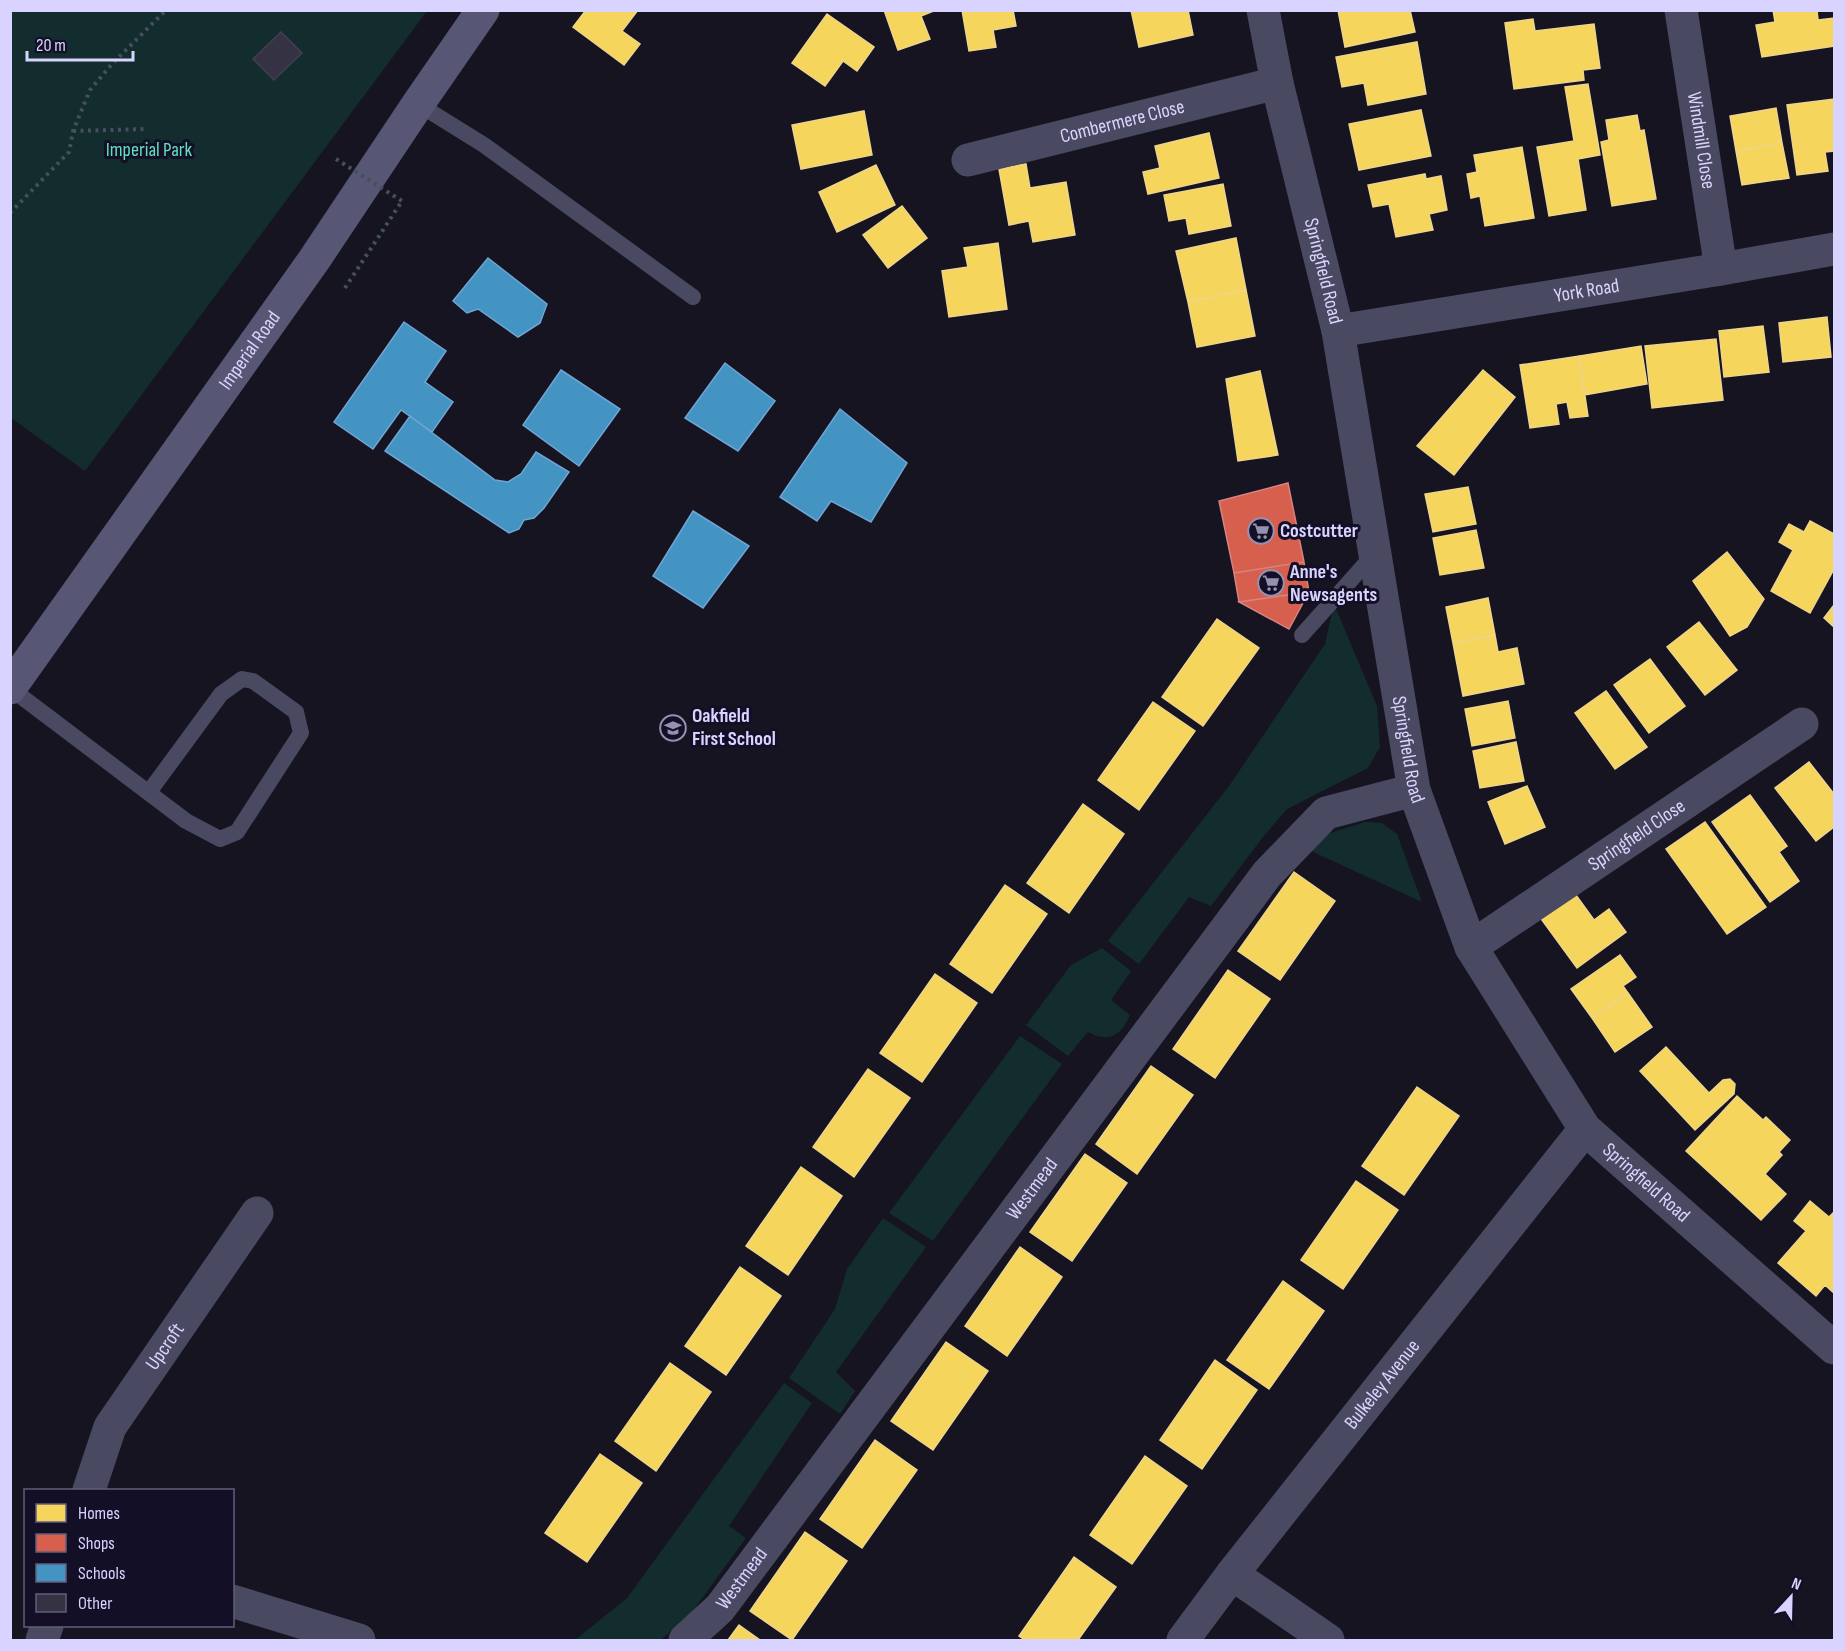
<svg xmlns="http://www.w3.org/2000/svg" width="1845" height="1651" viewBox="0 0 1845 1651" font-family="'Sofia Sans Condensed',sans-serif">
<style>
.green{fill:#132c2d}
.homes{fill:#f6d55c;stroke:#edd58d;stroke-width:1.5}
.shops{fill:#d6604d;stroke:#d78382;stroke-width:1.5}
.schools{fill:#4393c3;stroke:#70a6d5;stroke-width:1.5}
.building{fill:#343243;stroke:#433f54;stroke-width:1.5}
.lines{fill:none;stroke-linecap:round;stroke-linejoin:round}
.path{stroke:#44505f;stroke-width:4;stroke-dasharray:3 4.5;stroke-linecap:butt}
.lane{stroke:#4a4962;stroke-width:16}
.street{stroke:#4a4962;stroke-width:33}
.secondary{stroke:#575674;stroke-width:33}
.path-bridge{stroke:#44505f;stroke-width:4;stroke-dasharray:3 4.5;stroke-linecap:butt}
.labels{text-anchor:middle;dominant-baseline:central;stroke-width:6;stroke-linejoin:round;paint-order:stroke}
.street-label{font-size:20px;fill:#d9d4ff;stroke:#130f26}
.park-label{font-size:20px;fill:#5fe0c0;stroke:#130f26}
.poi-label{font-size:20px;font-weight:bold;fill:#d9d4ff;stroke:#130f26;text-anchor:start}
</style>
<rect width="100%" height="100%" fill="#161421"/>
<path class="green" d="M10,11H427L85,471L11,418Z
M1334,604L1377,706L1380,747L1368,768L1287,809L1263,837L1211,906L1189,897L1139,964L1108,941L1229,786L1325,644Z
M1365,822L1382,823L1397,834L1422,902L1309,850L1324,835Z
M1102,948L1131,971L1111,1000L1130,1015C1121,1036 1109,1043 1088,1032L1068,1056L1026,1025L1071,965Z
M1020,1036L1062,1064L933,1241L889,1213Z
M883,1218L926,1247L836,1372L855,1391L840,1414L789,1378L835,1309L847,1269Z
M784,1383L812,1403L729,1526L746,1538L692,1612L661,1640H575L627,1598Z"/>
<path class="homes" d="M586,10H638L622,31L640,44L624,65L573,27Z
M884,10H936L921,16L930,39L898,50Z
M962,10H1013L1016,26L993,30L996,47L969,51Z
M1131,10H1188L1193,35L1139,47Z
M1338,10H1410L1415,32L1345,47Z
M1773,10H1817L1818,20L1834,18V46L1762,57L1756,25L1775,22Z
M827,14L874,47L857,71L843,61L825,86L792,63Z
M1533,19L1535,31L1594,24L1600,68L1583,70L1584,80L1514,89L1505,23Z
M1417,42L1426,94L1368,105L1364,83L1342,87L1336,57Z
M1588,84L1600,155L1578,159L1586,210L1549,216L1537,147L1574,141L1565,87Z
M1834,99V151L1825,152L1828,171L1797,175L1787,105Z
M1776,108L1782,143L1736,151L1730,116Z
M1421,110L1431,156L1359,170L1349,124Z
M864,111L872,155L801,169L792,125Z
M1637,115L1640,131L1644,130L1656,199L1612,206L1601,142L1609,140L1606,120Z
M1209,133L1219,178L1148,194L1143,172L1160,168L1155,146Z
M1782,143L1789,178L1742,185L1736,151Z
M1522,147L1534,218L1485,226L1480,196L1471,198L1467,174L1477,172L1474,155Z
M1026,164L1030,188L1066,182L1075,235L1033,242L1029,221L1009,225L999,169Z
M876,165L895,205L837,232L819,192Z
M1425,174L1426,179L1441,176L1447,210L1429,214L1433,230L1396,237L1389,204L1373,207L1368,185Z
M1223,184L1231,226L1189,234L1186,218L1169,221L1164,195Z
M902,206L927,238L888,268L863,235Z
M1236,238L1246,290L1188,302L1176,251Z
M998,243L1007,309L949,317L942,271L968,267L964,248Z
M1246,290L1255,336L1197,347L1188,302Z
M1827,317L1831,357L1783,362L1779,323Z
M1763,326L1769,372L1724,377L1719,331Z
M1716,339L1723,400L1652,408L1645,346Z
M1641,346L1647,384L1585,395L1579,356Z
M1579,356L1588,416L1570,418L1567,402L1556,404L1559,424L1530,428L1520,365Z
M1483,370L1515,397L1454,475L1417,446Z
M1260,371L1278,455L1238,461L1226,379Z
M1468,487L1476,524L1433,532L1425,494Z
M1810,521L1834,534V569L1810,613L1771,591L1793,550L1779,542L1789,524L1804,532Z
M1476,530L1484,568L1440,575L1433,538Z
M1727,552L1764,599L1747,627L1730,636L1693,581Z
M1488,598L1495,635L1453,643L1446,607Z
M1834,605V627L1824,618Z
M1217,619L1259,648L1203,726L1162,697Z
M1699,622L1737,670L1705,695L1667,647Z
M1495,635L1498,652L1517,648L1524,684L1463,696L1453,643Z
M1650,659L1685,706L1649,733L1614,685Z
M1606,691L1647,747L1615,769L1575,713Z
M1508,701L1515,738L1472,746L1465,709Z
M1153,702L1195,731L1139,810L1098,780Z
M1516,742L1524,781L1480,788L1473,751Z
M1809,762L1834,794V827L1816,841L1775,788Z
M1527,786L1545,827L1505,844L1488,802Z
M1750,795L1787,846L1779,852L1799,881L1770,902L1712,822Z
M1083,804L1124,834L1069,913L1027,883Z
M1705,822L1766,907L1727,934L1666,849Z
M1294,872L1335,901L1280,980L1238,951Z
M1005,885L1047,914L992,993L950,964Z
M1573,891L1594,920L1609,909L1626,932L1577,968L1539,916Z
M1620,955L1636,977L1623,986L1628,993L1592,1018L1571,989Z
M1228,970L1270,999L1215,1078L1173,1049Z
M935,974L977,1003L922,1082L880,1053Z
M1628,993L1652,1027L1615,1052L1592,1018Z
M1666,1047L1709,1093L1723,1080L1730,1079L1735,1084L1734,1094L1695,1130L1640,1071Z
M1151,1066L1193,1095L1137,1174L1096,1144Z
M868,1069L910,1098L854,1177L813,1147Z
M1417,1087L1459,1116L1404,1195L1362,1166Z
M1737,1096L1763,1120L1766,1117L1790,1140L1779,1152L1782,1155L1765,1174L1786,1194L1761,1220L1686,1151Z
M1085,1154L1127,1183L1072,1261L1030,1232Z
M801,1167L842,1196L788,1275L746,1246Z
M1356,1181L1398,1210L1343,1289L1301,1260Z
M1810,1201L1829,1217L1833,1213L1834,1215V1293L1825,1285L1816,1296L1778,1263L1806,1231L1794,1221Z
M1020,1247L1062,1277L1007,1356L965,1326Z
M740,1267L781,1296L726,1375L685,1346Z
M1283,1281L1324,1311L1269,1389L1227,1360Z
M946,1342L988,1371L933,1450L891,1421Z
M1215,1360L1257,1390L1202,1469L1160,1440Z
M670,1363L711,1392L656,1471L615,1441Z
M875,1440L917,1470L862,1548L820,1519Z
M600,1454L642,1483L587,1562L545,1533Z
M1145,1456L1187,1486L1132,1564L1090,1535Z
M805,1532L847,1561L792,1640L750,1611Z
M1074,1557L1116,1587L1078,1640H1025L1019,1636Z
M739,1625L760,1640H728Z"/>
<path class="shops" d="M1288,483L1304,562L1234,573L1219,501Z
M1304,562L1309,592L1239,602L1234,573Z
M1309,592L1289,629L1239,602Z"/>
<path class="schools" d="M488,258L547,304L540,323L518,337L478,309L467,313L453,301Z
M404,322L446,351L425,382L453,402L432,432L401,410L373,449L334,422Z
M725,363L775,401L738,451L685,418Z
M561,370L620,409L579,466L523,425Z
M840,409L907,463L871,522L831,501L817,521L780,497Z
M410,416L495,480L508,482L521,474L536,452L569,472L544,508L534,518L524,520L519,529L509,533L385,451Z
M693,511L749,546L703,608L653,576Z"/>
<path class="building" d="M281,32L302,53L274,80L253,59Z"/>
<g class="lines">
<path class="path" d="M73,131L146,129
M10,213L69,152L73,131L90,90L112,64L166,10
M345,288L402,201"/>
<path class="lane" d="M418,104L484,145L693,297
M1302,635L1375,553
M10,688L186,821L220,839L237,832L301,733L296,712L253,681L242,679L221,694L149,792"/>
<g class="street">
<path id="s1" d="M1263,10L1277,83L1338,331L1414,790L1471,947L1585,1129L1834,1348"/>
<path id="s2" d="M1681,10L1721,269"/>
<path id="s3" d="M968,160L1277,83"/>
<path id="s4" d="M1338,331L1721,269L1834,249"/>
<path id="s5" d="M1471,947L1802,724"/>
<path id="s6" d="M89,1490L110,1427L257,1213"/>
<path d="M1232,1574L1328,1640"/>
<path d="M232,1601L359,1640"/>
<path d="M42,1640L47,1626"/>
<path id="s7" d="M685,1640L720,1608L1267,874L1326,813L1414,790"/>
<path id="s8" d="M1183,1640L1232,1574L1585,1129"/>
</g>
<path class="secondary" id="s9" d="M10,688L314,260L418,104L483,10"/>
<path class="path-bridge" d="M336,159L402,201"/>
</g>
<defs>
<g id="supermarket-ring" transform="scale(1.35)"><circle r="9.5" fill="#130f26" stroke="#9591b1" stroke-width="1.5"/><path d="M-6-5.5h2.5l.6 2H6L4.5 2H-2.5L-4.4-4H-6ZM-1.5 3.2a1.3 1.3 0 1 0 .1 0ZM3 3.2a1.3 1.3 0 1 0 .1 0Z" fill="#9591b1"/></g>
<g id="school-ring" transform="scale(1.35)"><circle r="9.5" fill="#130f26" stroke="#9591b1" stroke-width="1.5"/><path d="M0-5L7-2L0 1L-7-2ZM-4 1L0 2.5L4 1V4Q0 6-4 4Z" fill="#9591b1"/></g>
</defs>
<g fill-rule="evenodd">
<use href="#supermarket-ring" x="1261" y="531"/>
<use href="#supermarket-ring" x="1271" y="583"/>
<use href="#school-ring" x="673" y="728"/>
</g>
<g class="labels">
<g class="street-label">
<text stroke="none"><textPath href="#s3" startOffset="159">Combermere Close</textPath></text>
<text stroke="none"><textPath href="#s2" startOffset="132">Windmill Close</textPath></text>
<text stroke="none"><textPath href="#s1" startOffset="268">Springfield Road</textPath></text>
<text stroke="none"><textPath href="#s4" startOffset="252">York Road</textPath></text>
<text stroke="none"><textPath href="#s9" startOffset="414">Imperial Road</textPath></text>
<text stroke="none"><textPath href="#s1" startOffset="754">Springfield Road</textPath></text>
<text stroke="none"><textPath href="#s5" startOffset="200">Springfield Close</textPath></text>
<text stroke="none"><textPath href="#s1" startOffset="1258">Springfield Road</textPath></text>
<text stroke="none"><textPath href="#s7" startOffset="570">Westmead</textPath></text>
<text stroke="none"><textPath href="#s6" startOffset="164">Upcroft</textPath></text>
<text stroke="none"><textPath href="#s8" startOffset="324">Bulkeley Avenue</textPath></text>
<text stroke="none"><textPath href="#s7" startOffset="84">Westmead</textPath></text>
</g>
<g class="park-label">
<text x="149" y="150">Imperial Park</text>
</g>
<g class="poi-label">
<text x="1280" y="531">Costcutter</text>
<text x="1290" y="572">Anne's<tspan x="1290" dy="23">Newsagents</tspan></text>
<text x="692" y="716">Oakfield<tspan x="692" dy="23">First School</tspan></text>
</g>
</g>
<rect width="1845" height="1651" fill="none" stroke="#d9d4ff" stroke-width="24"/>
<rect x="24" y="1489" width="210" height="138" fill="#130f26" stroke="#625e7d" stroke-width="1.5"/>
<rect x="36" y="1504" width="30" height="18" fill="#f6d55c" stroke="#625e7d" stroke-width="1.5"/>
<text x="78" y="1519" font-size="18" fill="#d9d4ff">Homes</text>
<rect x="36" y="1534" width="30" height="18" fill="#d6604d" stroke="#625e7d" stroke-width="1.5"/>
<text x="78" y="1549" font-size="18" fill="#d9d4ff">Shops</text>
<rect x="36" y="1564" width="30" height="18" fill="#4393c3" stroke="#625e7d" stroke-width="1.5"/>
<text x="78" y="1579" font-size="18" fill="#d9d4ff">Schools</text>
<rect x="36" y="1594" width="30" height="18" fill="#343243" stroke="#625e7d" stroke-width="1.5"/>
<text x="78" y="1609" font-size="18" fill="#d9d4ff">Other</text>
<g transform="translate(1791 1597) rotate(22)" stroke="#130f26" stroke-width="4.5" paint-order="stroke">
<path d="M0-4.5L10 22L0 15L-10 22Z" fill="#d9d4ff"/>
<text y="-9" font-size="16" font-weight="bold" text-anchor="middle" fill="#d9d4ff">N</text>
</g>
<path d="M27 51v9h106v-9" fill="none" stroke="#d9d4ff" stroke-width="3"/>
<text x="36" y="51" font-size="18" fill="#d9d4ff" stroke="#130f26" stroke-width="4.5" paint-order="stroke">20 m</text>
</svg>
